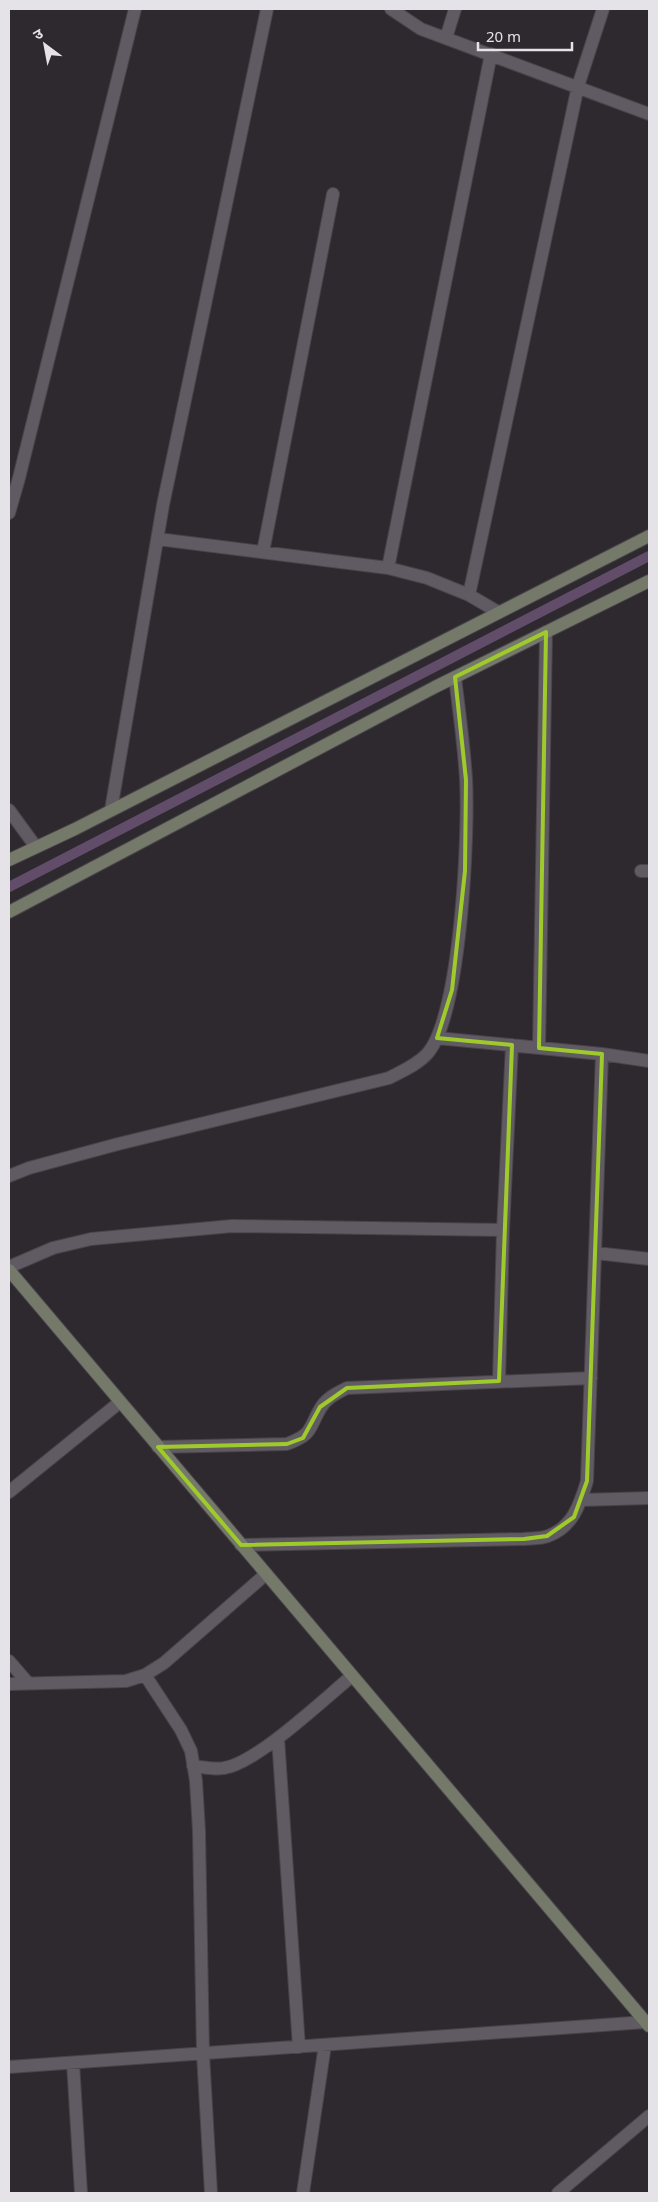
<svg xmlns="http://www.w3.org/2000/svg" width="658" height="2202" viewBox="0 0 658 2202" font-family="'Noto Sans','Noto Sans Devanagari',sans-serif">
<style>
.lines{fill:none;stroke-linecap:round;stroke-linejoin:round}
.stream{stroke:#614c69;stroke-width:10}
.street-casing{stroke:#484449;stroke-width:14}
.secondary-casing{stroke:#484449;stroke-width:14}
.street{stroke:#605b62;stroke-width:12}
.secondary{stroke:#75796a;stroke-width:12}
.marked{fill:none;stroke:#9fca2c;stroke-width:4;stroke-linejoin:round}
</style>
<rect width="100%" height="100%" fill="#2d292f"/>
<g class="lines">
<path class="stream" d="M9,887L649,556"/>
<g class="street-casing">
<path id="street" d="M391,9L421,29L649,114
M446,38L455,9
M9,513L19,478L135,9
M158,539L388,568L427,578L469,595L498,612
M263,552L333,194
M388,568L491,54
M469,595L578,86L603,9
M9,810L36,847
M111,810L163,505L267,9
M641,871H649
M437,1038L602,1054L649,1061
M539,1048L546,632
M9,1176L29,1168L118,1144L389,1078C402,1071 417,1065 427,1054C461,1017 469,832 466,779C464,745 459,711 455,677
M596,1253L649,1259
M9,1267L53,1248L91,1239L232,1226L503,1230
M499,1381L503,1230L512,1045
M158,1447L287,1444C313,1434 308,1430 320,1409C326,1398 337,1393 347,1388L591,1378
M9,1492L120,1402
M581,1500L649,1498
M241,1545L524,1539C531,1538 541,1539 548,1536C573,1527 580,1504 587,1481L602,1054
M9,1661L28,1683
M145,1675L181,1730L191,1751L196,1781L199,1831L203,2054L211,2193
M9,1684L126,1681L145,1675L164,1663L266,1574
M278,1738L299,2047
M193,1766C203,1767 215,1770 224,1768C257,1763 324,1699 352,1676
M73,2063L81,2193
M9,2067L646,2022
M303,2193L325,2045
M558,2193L649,2116"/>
</g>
<g class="secondary-casing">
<path id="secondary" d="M9,860L75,829L649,536
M9,912L435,687L649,581
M9,1270L649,2026"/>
</g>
<use href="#street" class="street"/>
<use href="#secondary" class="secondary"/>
</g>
<path class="marked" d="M546,632L539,1048L602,1054L587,1481L574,1517L547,1536L524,1539L241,1545L158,1447L287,1444L303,1438L320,1407L347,1388L499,1381L512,1045L437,1038L452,990L465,871L466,780L455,677Z"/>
<rect width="658" height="2202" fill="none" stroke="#e6e3e8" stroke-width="20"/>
<g transform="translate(45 45) rotate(328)" stroke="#2d292f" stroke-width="4" paint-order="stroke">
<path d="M0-4L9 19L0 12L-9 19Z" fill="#e6e3e8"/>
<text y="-8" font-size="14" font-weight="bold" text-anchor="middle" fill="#e6e3e8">उ</text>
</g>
<path d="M478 42v8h94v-8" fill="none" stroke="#e6e3e8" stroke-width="2.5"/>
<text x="486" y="42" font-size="15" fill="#e6e3e8" stroke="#2d292f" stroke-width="4" paint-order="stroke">20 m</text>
</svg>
